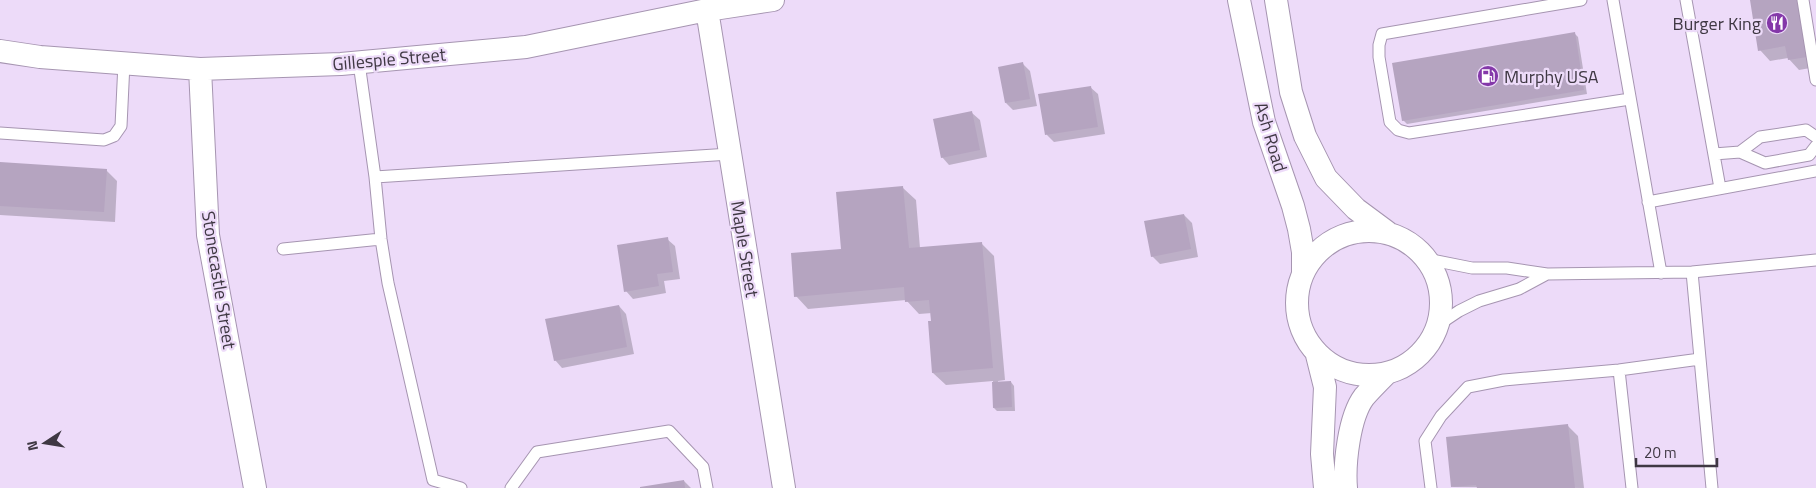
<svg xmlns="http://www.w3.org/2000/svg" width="1816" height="488" viewBox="0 0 1816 488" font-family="'Titillium Web',sans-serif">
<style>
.shadow{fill:#0003}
.building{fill:#b5a4c0}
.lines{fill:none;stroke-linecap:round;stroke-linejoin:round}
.service-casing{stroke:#a695b1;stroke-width:13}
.minor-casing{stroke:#a695b1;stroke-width:24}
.service{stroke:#fff;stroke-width:11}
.minor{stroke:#fff;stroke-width:22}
.labels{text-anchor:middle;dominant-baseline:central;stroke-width:4.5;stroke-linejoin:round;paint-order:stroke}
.poi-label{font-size:18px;fill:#3f3843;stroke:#eddbf9;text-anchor:end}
.street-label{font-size:18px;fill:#3f3843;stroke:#eddbf9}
</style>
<rect width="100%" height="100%" fill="#eddbf9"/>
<path class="shadow" d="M1751,0H1805L1816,67L1799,70L1788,58L1770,61L1760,50Z
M1574,33L1578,37L1587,94L1407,124L1403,120Z
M1023,64L1030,71L1037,106L1013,110L1006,103Z
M1090,87L1098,94L1105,134L1054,142L1047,135L1040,95Z
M972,113L980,120L987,157L949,165L942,157Z
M0,164L106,170L117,181L115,222L0,215Z
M903,188L916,200L920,248L981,243L994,256L1005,380L998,381V383L1011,382L1014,386L1015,411H997L994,408L993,381L946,385L933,373L932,313L919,314L906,300L808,309L796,296L842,250Z
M1184,215L1192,223L1198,257L1160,264L1152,256Z
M667,239L675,246L680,279L664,281L666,293L633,299L626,291Z
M619,306L626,314L634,354L562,368L555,360Z
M1568,426L1578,436L1584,488L1452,487Z
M684,481L691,488H641Z"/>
<path class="building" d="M1750,0H1797L1807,57L1788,60L1785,46L1758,51Z
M1575,32L1584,90L1402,121L1392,63Z
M1023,62L1030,99L1005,103L998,67Z
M1091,86L1098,127L1045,135L1038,94Z
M972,111L980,150L941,158L933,119Z
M0,162L107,169L104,212L0,206Z
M903,186L909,248L982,242L993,368L932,373L928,321H931L929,300L905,302L904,287L794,297L791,253L841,249L836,192Z
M1184,214L1191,249L1151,257L1144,221Z
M668,237L673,272L657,274L659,286L624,292L617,245Z
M619,305L627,347L554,361L545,319Z
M1011,381L1012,407L993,408L992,382Z
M1568,424L1575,488H1477L1476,485L1451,487L1446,437Z
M684,480L685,488H640V487Z"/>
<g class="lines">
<g class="service-casing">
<path id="service" d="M1581,0L1382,34L1379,45V57L1390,122L1398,130L1409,133L1630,99
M1613,0L1661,273
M1686,0L1720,188
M1803,0L1816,80
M359,63L375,177L730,154
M0,133L104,140L114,136L121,126L124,63
M1740,152L1760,137L1806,130L1816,137
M1714,154L1740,152L1765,163L1809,155L1816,146
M375,177L381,239L388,283L433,480L461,488
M1648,202L1816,171
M283,249L381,239
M1427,259L1472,268H1507L1547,274L1692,272L1816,260
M1692,272L1712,488
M1438,325L1459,311L1479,301L1519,289L1547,274
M1619,370L1632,488
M511,488L537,452L669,431L703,467L707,488
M1431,488L1425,441L1441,416L1468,387L1504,380L1619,370L1700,359"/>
</g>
<g class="minor-casing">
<path id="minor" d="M1239,0L1264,122L1293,206L1299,229L1303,252V273
M1276,0L1291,92L1305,136L1326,178L1356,209L1387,232
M707,10L784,488
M0,51L40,57L200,69L341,64L526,47L707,10L773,0
M200,69L208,235L255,488
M1297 303a72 72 0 1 1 144 0a72 72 0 1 1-144 0Z
M1317,355L1325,387L1322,454L1325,488
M1346,488C1344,464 1349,417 1364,397C1371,389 1379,381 1386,374"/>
</g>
<use href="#service" class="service"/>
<use href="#minor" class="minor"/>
</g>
<defs>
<g id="restaurant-disc" transform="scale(1.125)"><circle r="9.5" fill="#8438a9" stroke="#eddbf9"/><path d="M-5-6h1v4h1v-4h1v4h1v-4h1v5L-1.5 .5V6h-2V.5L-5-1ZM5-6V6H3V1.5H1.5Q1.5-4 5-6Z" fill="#fff"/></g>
<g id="fuel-disc" transform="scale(1.125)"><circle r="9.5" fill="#8438a9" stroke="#eddbf9"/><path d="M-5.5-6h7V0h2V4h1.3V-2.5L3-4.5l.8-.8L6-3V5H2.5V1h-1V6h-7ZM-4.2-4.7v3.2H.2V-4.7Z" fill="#fff"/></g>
</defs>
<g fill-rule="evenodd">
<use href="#restaurant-disc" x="1777" y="23"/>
<use href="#fuel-disc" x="1488" y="76"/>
</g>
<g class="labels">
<g class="poi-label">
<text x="1761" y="23">Burger King</text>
<text x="1504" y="76" text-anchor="start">Murphy USA</text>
</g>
<g class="street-label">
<text transform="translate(389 59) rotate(-5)">Gillespie Street</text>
<text transform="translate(1271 137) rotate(73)">Ash Road</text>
<text transform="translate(745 249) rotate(81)">Maple Street</text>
<text transform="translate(219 280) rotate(81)">Stonecastle Street</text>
</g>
</g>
<g transform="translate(45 443) rotate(258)" stroke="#eddbf9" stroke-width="4" paint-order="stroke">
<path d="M0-4L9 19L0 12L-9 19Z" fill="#3f3843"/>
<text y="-8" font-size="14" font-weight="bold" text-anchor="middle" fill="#3f3843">N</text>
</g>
<path d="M1636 458v8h81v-8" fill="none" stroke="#3f3843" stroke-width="2.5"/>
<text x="1644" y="458" font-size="15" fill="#3f3843" stroke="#eddbf9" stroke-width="4" paint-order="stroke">20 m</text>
</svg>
